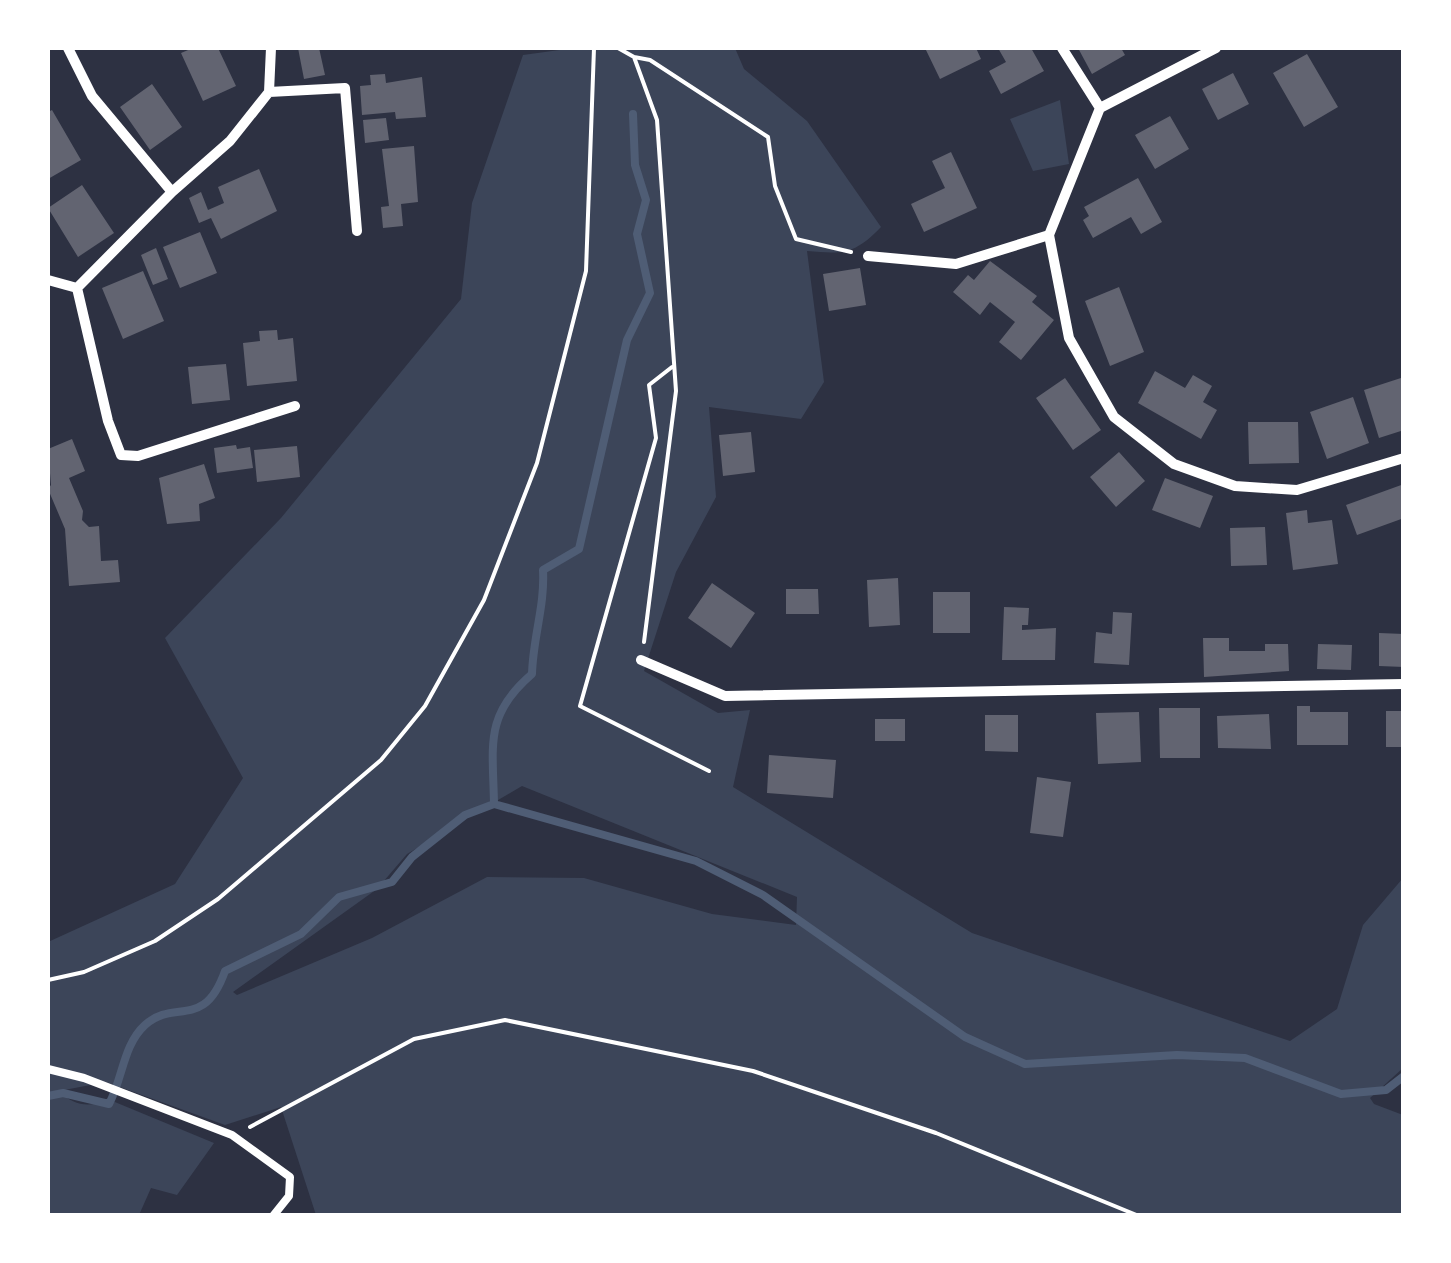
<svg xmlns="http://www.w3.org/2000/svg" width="1451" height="1263" viewBox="0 0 1451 1263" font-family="'Fira Sans',sans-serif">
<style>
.green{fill:#3c4559;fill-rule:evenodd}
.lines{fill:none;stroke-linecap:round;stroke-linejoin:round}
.stream{stroke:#4f5d75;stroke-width:8}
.building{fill:#626471}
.path{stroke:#fff;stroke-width:4}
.service{stroke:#fff;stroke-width:8}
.minor{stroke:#fff;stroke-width:10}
</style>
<rect width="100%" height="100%" fill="#2d3142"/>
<path class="green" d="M574,48H735L744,69L807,121L881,227C854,255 843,254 807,251L824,382L801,419L709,407L716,497L676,572L644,671L718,713L750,710L733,787L972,933L1290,1041L1337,1009L1363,925L1403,878V1068L1370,1098L1374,1104L1403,1115V1215H316L281,1107L225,1125L106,1082L59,1091C75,1107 89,1107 110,1100L214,1143L177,1195L151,1188L139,1215H48V942L175,884L243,778L165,638L281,518L461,299L472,203L523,55ZM522,786L797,897L796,925L712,914L584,878L487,877L372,938L237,995L233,992L377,889L407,854Z
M1060,100L1069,164L1033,171L1010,119Z"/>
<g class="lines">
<path class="stream" d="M494,804C493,745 484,715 532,674C533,637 545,606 543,570L579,549L627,340L650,293L637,234L646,200L635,165L633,114
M48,1096L63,1093L109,1104C123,1078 123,1045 145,1025C175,998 204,1031 225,971L301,934L339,897L392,882L412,857L465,815L494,804L696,861L763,895L965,1037L1025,1064L1177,1055L1245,1058L1341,1094L1386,1090L1404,1076"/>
</g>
<path class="building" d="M193,48H218L236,86L203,101L181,53Z
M298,48H319L325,75L304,79Z
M925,48H976L981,59L940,79Z
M998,48H1031L1044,71L1001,94L989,71L1006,62Z
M1078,48H1121L1125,55L1092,74Z
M1307,54L1338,107L1304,127L1273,73Z
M1233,73L1249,104L1218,120L1202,89Z
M385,74L386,83L422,77L426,117L396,119L395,112L362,115L360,86L371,85L370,75Z
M152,84L182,127L150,150L120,107Z
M52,110L81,160L48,179V112Z
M1170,116L1189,149L1155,169L1135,135Z
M386,118L389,140L365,143L363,120Z
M414,146L418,202L401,204L403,226L383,228L381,207L389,206L382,149Z
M951,152L977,208L924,232L911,204L945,188L932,161Z
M259,169L277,211L221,239L211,218L199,223L189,198L201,192L208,210L224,203L218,187Z
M1138,178L1162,222L1141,234L1131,217L1093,238L1083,220L1089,216L1084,207Z
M82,185L114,233L78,257L48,208Z
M200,232L217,273L180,288L163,247Z
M156,248L168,279L153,285L141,255Z
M990,261L1037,296L1032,302L1054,320L1021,360L999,342L1015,322L990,302L980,315L953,292L968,275L974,280Z
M860,268L866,305L829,311L823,274Z
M143,271L164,321L123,339L102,288Z
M1119,287L1144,352L1110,366L1085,301Z
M277,330L278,340L293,338L297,381L247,386L243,343L260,341L259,331Z
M226,364L230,400L192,404L188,367Z
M1155,371L1185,388L1193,375L1212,386L1203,402L1217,410L1201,439L1138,403Z
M1404,377V430L1379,438L1364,390Z
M1065,378L1101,430L1073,450L1036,398Z
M1353,397L1369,443L1327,459L1310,412Z
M1248,422H1298L1299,463L1249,464Z
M751,432L755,472L723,476L719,435Z
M72,439L85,471L69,478L83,511L82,520L89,527L99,526L101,561L118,560L120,582L69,586L65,529L48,489L51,485L48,449Z
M236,445L237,449L250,447L253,468L217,473L214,448Z
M297,446L300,477L257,482L254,450Z
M1119,452L1145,481L1116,507L1090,477Z
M204,464L215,498L199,504L200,521L167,524L159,478Z
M1165,478L1213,496L1200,528L1152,510Z
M1404,484V518L1357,535L1346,505Z
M1307,510L1308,523L1332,520L1338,564L1293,570L1286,513Z
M1265,527L1267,565L1231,566L1230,528Z
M898,578L900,625L869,627L867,580Z
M712,583L755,613L731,648L688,618Z
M786,589H818L819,614H786Z
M933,592H970V633H933Z
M1004,607L1029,608L1028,625H1022V630L1056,628L1055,660H1002Z
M1113,612L1132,613L1129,665L1094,663L1096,632L1112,634Z
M1379,633L1404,634V667L1379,666Z
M1203,638H1229V651H1265V644H1288L1289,671L1204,677Z
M1318,644L1352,645L1351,670L1317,669Z
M1297,706H1310V712H1348V745H1297Z
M1159,708H1200V758H1160Z
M1386,711H1404V747H1386Z
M1139,712L1141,762L1098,764L1096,713Z
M1269,714L1271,749L1218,748L1217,716Z
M985,715H1018V752L985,751Z
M875,719H905V741H875Z
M769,755L836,760L833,798L767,793Z
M1037,777L1071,782L1063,837L1030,833Z"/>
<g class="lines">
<path class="path" d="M618,48L634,57L657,120L676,391L644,642
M634,57L650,60L768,137L775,186L796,239L851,252
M672,367L649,385L656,438L580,706L709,771
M48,980L84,972L155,941L218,899L381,760L425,706L484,600L537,463L586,271L594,48
M250,1127L414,1039L505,1020L753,1071L936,1133L1139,1216"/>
<path class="service" d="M48,1069L84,1078L232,1135L290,1177L289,1196L273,1216"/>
<path class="minor" d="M68,48L92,96L172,192
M1062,48L1100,108
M269,92L345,88L357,231
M1100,108L1049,235L1069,338L1114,417L1174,464L1235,486L1297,490L1404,458
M1100,108L1216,48
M868,256L956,264L1049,235
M48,280L77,288L172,192L230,141L269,92L271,48
M77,288L108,421L121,455L138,456L295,406
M641,660L725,696L1404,684"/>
</g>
<rect width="1451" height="1263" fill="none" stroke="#ffffff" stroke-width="100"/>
</svg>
